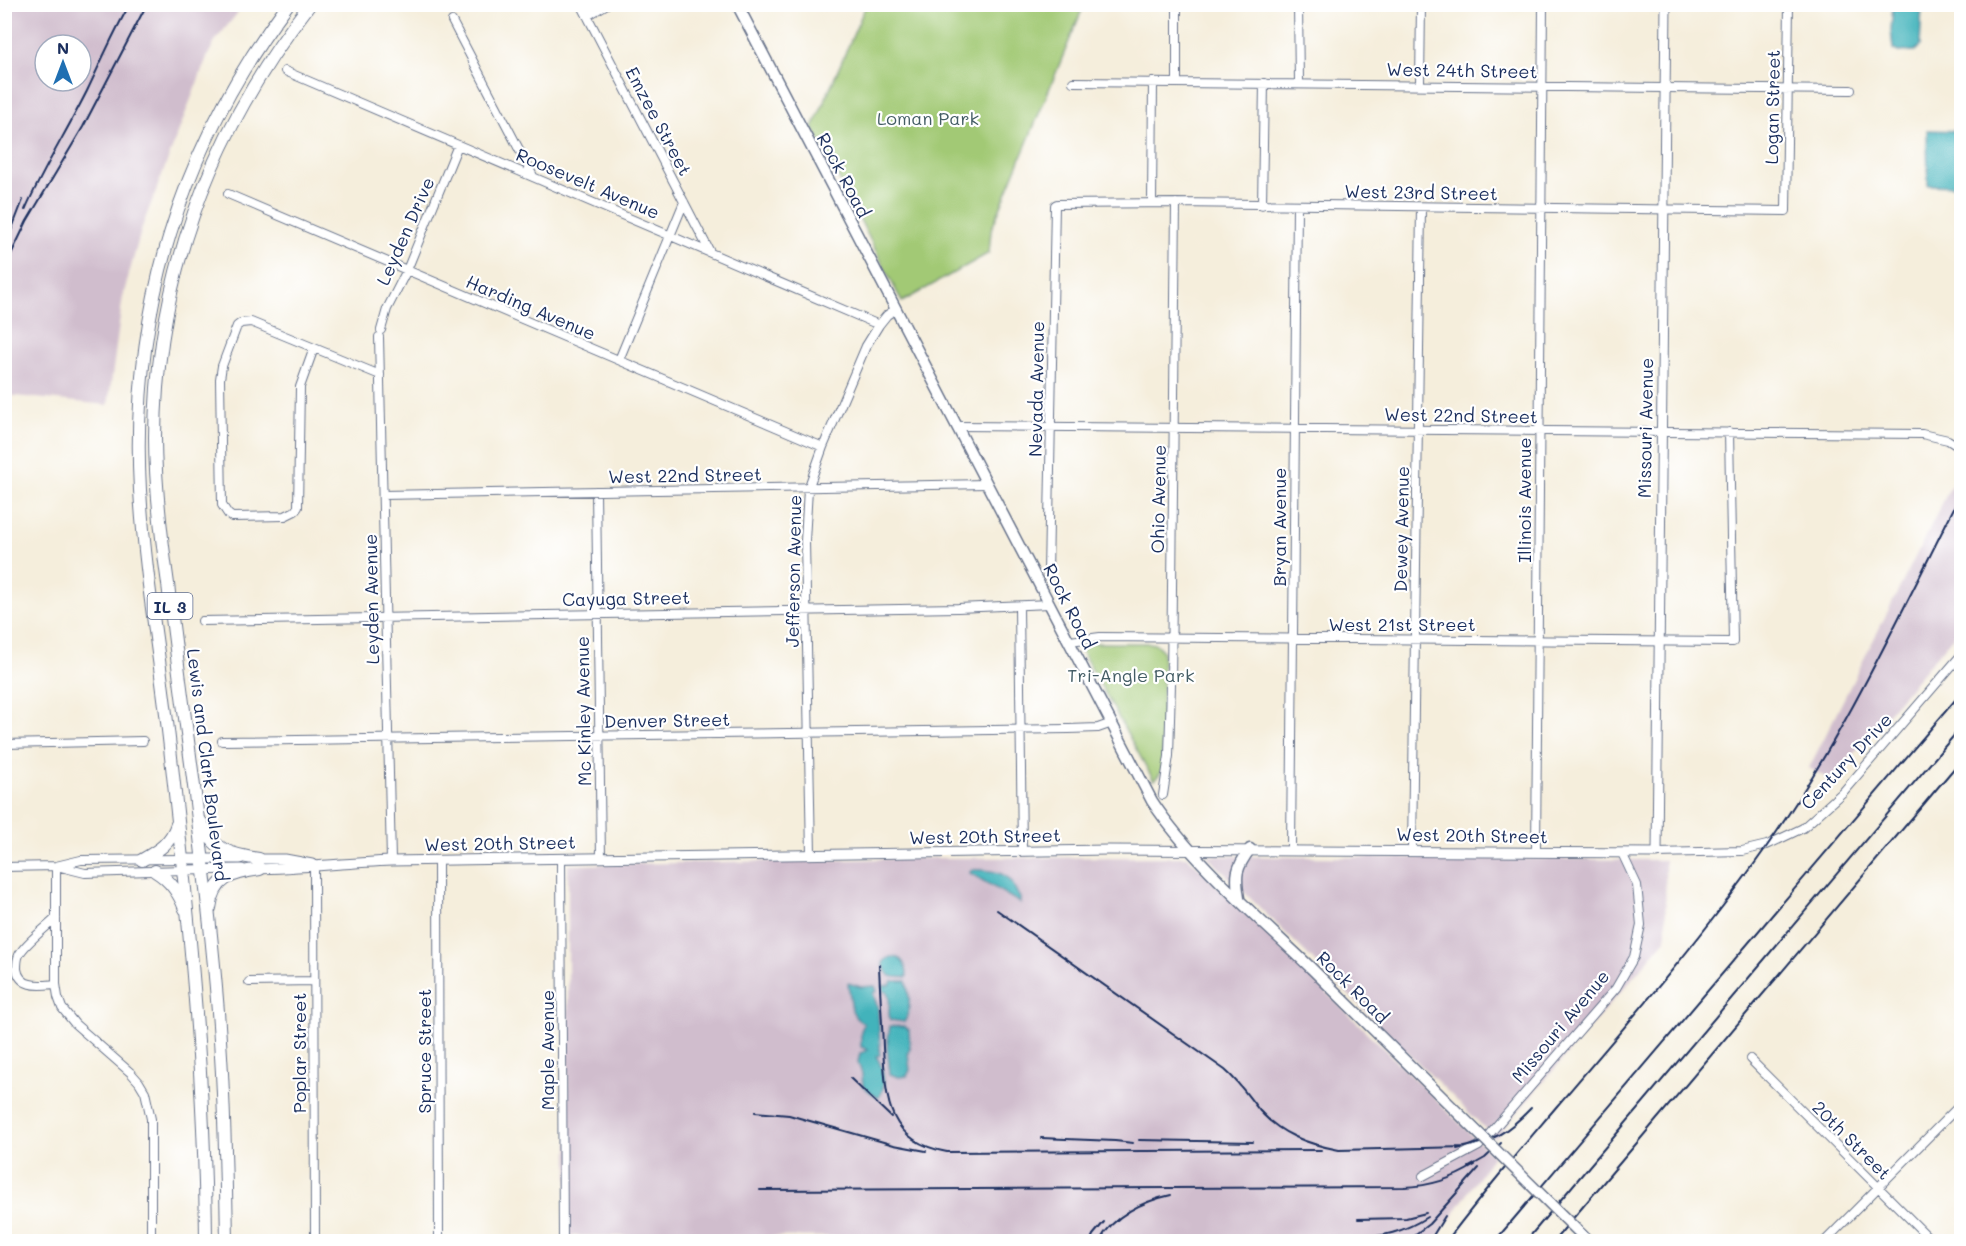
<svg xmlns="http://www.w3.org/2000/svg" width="1966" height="1246" viewBox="0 0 1966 1246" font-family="Mali,sans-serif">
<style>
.industrial{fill:#d0bdcd;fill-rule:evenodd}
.green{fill:#a2c974;stroke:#5e7c69;stroke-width:1.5}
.water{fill:#43b3bb;stroke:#2f718c;stroke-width:1.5}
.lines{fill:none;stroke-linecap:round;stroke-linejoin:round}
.minor-casing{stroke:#67728a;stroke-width:10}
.tertiary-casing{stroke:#67728a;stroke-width:11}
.secondary-casing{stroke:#67728a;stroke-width:13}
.trunk-casing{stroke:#67728a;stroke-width:14}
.minor{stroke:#fff;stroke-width:8}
.tertiary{stroke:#fff;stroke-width:9}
.secondary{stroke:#fff;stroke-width:10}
.trunk{stroke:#fff;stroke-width:12}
.rail{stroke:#1b2f5e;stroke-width:2}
.secondary-bridge-casing{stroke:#67728a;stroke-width:13;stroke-linecap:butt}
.secondary-bridge{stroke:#fff;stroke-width:10}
.labels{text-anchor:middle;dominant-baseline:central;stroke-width:4.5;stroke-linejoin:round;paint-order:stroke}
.shield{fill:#fff;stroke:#5f6d8e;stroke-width:1.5}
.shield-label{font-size:16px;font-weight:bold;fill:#1b2f5e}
.street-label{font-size:18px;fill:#1b2f5e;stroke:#fff}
.park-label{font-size:18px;fill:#445d65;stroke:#fff}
</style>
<rect width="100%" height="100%" fill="#fff"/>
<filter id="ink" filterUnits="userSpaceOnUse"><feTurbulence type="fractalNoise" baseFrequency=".0167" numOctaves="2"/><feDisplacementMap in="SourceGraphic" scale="12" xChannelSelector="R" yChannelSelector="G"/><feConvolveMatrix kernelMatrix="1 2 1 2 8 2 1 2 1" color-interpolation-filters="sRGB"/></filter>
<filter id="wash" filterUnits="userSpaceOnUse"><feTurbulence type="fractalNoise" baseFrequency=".008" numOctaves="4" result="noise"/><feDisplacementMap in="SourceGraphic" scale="24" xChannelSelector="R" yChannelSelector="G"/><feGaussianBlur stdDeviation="1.35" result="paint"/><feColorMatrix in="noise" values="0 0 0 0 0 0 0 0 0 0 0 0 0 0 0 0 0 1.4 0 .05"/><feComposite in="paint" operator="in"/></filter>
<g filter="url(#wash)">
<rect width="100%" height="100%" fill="#f5eedc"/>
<path class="industrial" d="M5,4L244,5L215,41L207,57L142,227L123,296L108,405L5,395ZM45,45H81V81H45Z
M1961,466V627L1831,780L1809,768Z
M1207,856L1665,860L1666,939L1495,1138Z
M1188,857L1493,1156L1435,1241L947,1242L946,1237L568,1236V865L941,858Z"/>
<path class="green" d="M866,5H1084L991,230L989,253L902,302L813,128Z
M1089,643H1147L1156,644L1163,651L1162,771L1154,781L1082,652L1084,646Z"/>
<path class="water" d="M1893,5H1922L1920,46L1915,51L1898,52L1893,49L1891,30Z
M1927,130L1961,131V186L1928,185Z
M971,870C982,869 1003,871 1010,880C1015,886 1015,891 1020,898V903L970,873Z
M891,957C903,956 907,967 907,977C894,978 886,978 883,963L886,959Z
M892,981H906C909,993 912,1012 904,1022L890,1020C887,1011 892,1000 887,992L883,991V986L890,985Z
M848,983L861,987L875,986L877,991L873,993L878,1009L880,1049V1055L876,1056C883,1066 888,1088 878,1098L863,1086L862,1074L858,1062L860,1053L868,1050L861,1047V1031L864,1024L856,1018L852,1010Z
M890,1026H904L909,1030L910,1049L908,1053L910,1070L907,1076L899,1077L890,1074L887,1047Z"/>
</g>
<g filter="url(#ink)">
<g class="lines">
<g class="minor-casing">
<path id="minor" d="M581,4L710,252
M1298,4L1299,83
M587,16L607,4
M452,21L533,176
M285,71L879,325
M1073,82L1851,90
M1177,82V4
M1420,84L1421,4
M228,194L823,447
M1152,203L1153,82
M1262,205L1264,83
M381,330L387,309L407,270L458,145
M379,337L391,861
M314,348L300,387L298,507L295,511L285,516L232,517L228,514L222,505L220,379L222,366L237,326L241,323L251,322L380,375
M619,360L684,202
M957,426L1922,434L1948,440L1962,449
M596,491L601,858
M383,495L987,484
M1048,574L1055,205L1057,204L1176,203L1786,211L1789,4
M1019,606L1022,851
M202,621L958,608L1050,604
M1070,641L1100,637L1733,642L1729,432
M222,741L1069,729L1098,728L1112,723
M4,744L143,741
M1163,795L1169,756L1171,684L1176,203
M1291,849L1297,205
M1412,850L1421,207
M1536,852L1543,4
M1657,853L1742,851L1767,845L1803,828L1843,792L1962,654
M811,855L805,541L808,489L823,447L866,346L879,325L887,315L896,309
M561,858L563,1242
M438,860L439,1242
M314,865L315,1242
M56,866V984L58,997L62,1008L75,1024L131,1073L139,1082L145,1092L151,1119V1242
M57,866L85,873L184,870
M4,867L56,866L81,860L183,859
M56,918C46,928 25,943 19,955C17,959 17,964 17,969C20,989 41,985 56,984
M249,982L314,981
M1750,1059L1933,1242
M1423,1176L1479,1146L1616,988L1634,957L1641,925L1637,885L1622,853
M1824,1242L1962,1103"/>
</g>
<g class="tertiary-casing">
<path id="tertiary" d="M183,859H240
M254,859H285L312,864
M256,869C301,868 345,863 391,861L1108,850L1657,853L1666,4
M184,870L242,869"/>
</g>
<g class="secondary-casing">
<path id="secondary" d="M737,4L1152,801C1192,862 1258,917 1311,968
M1239,898C1235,875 1236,868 1250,849"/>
</g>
<g class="trunk-casing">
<path id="trunk" d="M201,822C214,851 231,855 259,859
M142,860C159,850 171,843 177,824
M155,871C170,880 179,892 185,909
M210,908C214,877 233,873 260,869
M206,1242C205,1079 189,918 171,757C162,668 145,579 140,490C130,311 181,147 288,4
M227,1242C226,1179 225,1118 221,1056C216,968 205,881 195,794C186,724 176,654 168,584C161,535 155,486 155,437C156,274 211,132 310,4"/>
</g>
<use href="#minor" class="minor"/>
<use href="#tertiary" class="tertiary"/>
<use href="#secondary" class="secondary"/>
<use href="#trunk" class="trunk"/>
<path class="rail" d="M25,210C43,169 67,131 87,91C101,62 113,33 130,4
M4,249L23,200
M4,269L27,221L83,127L147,4
M997,910L1225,1070C1239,1082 1248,1096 1259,1110C1280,1134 1307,1144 1339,1150L1465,1147
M879,965C880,992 882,1020 883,1047C886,1099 886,1141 947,1152L1321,1150
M850,1078L891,1117
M755,1112L789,1115L894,1145L926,1151
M1041,1138L1115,1141L1133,1143
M1139,1140L1253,1142
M1457,1149C1493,1141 1506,1134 1531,1108
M1469,1167L1485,1158L1501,1143
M760,1190L1404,1187C1431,1186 1452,1179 1475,1165
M1358,1219L1406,1218L1426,1213
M1356,1238C1382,1237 1404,1232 1427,1217
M1090,1242L1093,1235L1104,1222
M1099,1242C1113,1215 1144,1201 1171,1195
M1405,1242L1429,1224L1479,1168
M1429,1242L1445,1216
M1446,1242C1481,1195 1519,1151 1557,1106C1629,1022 1703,937 1767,846C1845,735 1901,612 1962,492
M1494,1242L1962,692
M1525,1242L1962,726
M1553,1242L1962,759"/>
<g class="secondary-bridge-casing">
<path id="secondary-bridge" d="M1311,968L1589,1242"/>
</g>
<use href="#secondary-bridge" class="secondary-bridge"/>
</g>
</g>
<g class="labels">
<rect class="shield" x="147.5" y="593" width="45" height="26" rx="4.5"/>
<g class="shield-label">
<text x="170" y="606">IL 3</text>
</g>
<g class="street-label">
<text transform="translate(1462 70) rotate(1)">West 24th Street</text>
<text transform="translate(1772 107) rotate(-89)">Logan Street</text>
<text transform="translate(659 121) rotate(62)">Emzee Street</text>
<text transform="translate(844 175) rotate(62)">Rock Road</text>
<text transform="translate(588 183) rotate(23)">Roosevelt Avenue</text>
<text transform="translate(1421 192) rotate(1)">West 23rd Street</text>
<text transform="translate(405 231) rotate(-66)">Leyden Drive</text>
<text transform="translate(531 307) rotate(23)">Harding Avenue</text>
<text transform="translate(1036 389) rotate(-89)">Nevada Avenue</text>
<text transform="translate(1461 415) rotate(1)">West 22nd Street</text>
<text transform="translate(1645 428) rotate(-89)">Missouri Avenue</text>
<text transform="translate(685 475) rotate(-1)">West 22nd Street</text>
<text transform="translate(1158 499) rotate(-89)">Ohio Avenue</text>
<text transform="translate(1524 500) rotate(-90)">Illinois Avenue</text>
<text transform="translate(1279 527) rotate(-90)">Bryan Avenue</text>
<text transform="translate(1401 529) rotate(-89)">Dewey Avenue</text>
<text transform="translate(793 571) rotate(-89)">Jefferson Avenue</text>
<text transform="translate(626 598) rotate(-1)">Cayuga Street</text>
<text transform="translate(371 599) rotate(-91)">Leyden Avenue</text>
<text transform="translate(1070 606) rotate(63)">Rock Road</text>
<text x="1402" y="624">West 21st Street</text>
<text transform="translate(583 711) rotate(-91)">Mc Kinley Avenue</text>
<text transform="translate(667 720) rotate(-1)">Denver Street</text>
<text transform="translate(1846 761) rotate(-47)">Century Drive</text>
<text transform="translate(208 765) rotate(83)">Lewis and Clark Boulevard</text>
<text transform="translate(1472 835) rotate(1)">West 20th Street</text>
<text transform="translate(985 836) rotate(-1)">West 20th Street</text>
<text transform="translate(500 843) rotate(-1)">West 20th Street</text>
<text transform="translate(1353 987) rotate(45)">Rock Road</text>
<text transform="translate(1560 1026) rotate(-50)">Missouri Avenue</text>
<text transform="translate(547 1050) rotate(-90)">Maple Avenue</text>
<text transform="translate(424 1051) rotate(-90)">Spruce Street</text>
<text transform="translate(299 1053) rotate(-90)">Poplar Street</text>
<text transform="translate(1852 1140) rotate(45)">20th Street</text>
</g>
<g class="park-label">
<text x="928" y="118">Loman Park</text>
<text x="1131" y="675">Tri-Angle Park</text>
</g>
</g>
<rect width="1966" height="1246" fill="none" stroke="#fff" stroke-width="24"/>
<g transform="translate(63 63)"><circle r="28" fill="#ffffff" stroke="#a4acbf" stroke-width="1.5"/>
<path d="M0-4.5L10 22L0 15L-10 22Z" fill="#1f6fb2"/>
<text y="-9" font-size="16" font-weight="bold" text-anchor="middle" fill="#1b2f5e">N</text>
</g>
</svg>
